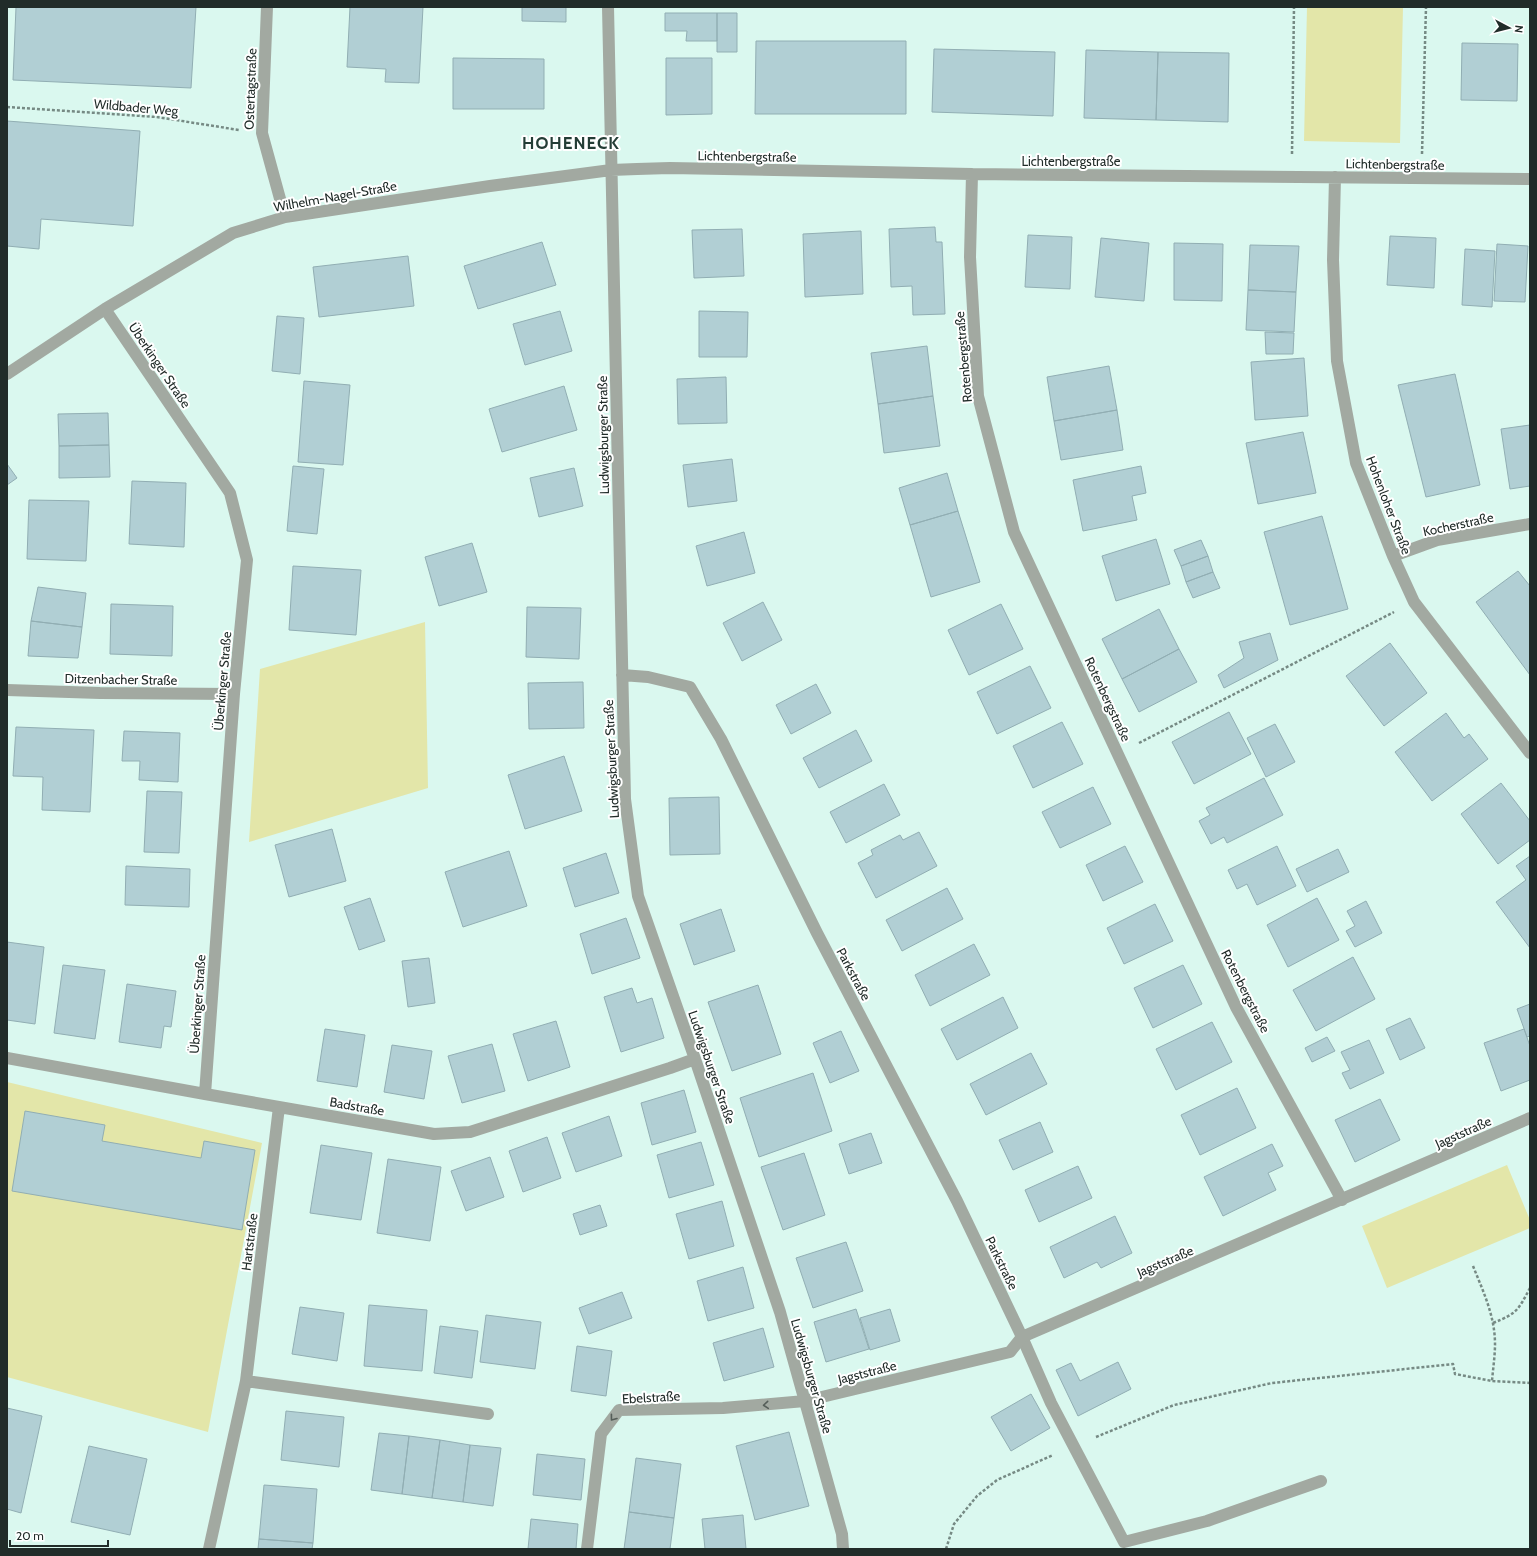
<svg xmlns="http://www.w3.org/2000/svg" width="1537" height="1556" viewBox="0 0 1537 1556" font-family="Cabin,sans-serif">
<style>
.green{fill:#e3e6a9}
.building{fill:#b1cfd4;stroke:#91aeb3}
.lines{fill:none;stroke-linecap:round;stroke-linejoin:round}
.path{stroke:#768a84;stroke-width:2.5;stroke-dasharray:3 2;stroke-linecap:butt}
.lane{stroke:#a2a9a1;stroke-width:12}
.street{stroke:#a2a9a1;stroke-width:12}
.oneway{stroke:#555e59}
.labels{text-anchor:middle;dominant-baseline:central;stroke-width:4;stroke-linejoin:round;paint-order:stroke}
.street-label{font-size:13px;fill:#212c29;stroke:#fff}
.district-label{font-size:17px;font-weight:bold;letter-spacing:1px;fill:#243d36;stroke:#fff}
</style>
<rect width="100%" height="100%" fill="#daf8ef"/>
<path class="green" d="M1307,7H1403L1400,143L1304,141Z
M425,622L428,788L249,842L260,669Z
M7,1082L262,1143L208,1432L7,1377Z
M1507,1165L1530,1220V1228L1387,1288L1362,1226Z"/>
<path class="building" d="M16,7H196L191,88L13,80Z
M350,7H423L419,83L385,82L386,69L347,67Z
M522,7H566V22L522,21Z
M665,13H717V41H686L687,31H665Z
M717,13H737V52H717Z
M756,41H906V114H755Z
M1462,43L1518,44L1517,101L1461,100Z
M934,49L1055,52L1053,116L932,112Z
M1086,50L1158,52L1156,120L1084,118Z
M1158,52L1229,53L1228,122L1156,120Z
M453,58L544,59V109H453Z
M666,58H712V114L666,115Z
M7,121L140,131L133,226L41,219L39,249L7,246Z
M935,227L936,242H942L945,314L913,315L912,286L891,287L889,229Z
M742,229L744,276L694,278L692,230Z
M861,231L863,294L805,297L803,234Z
M1028,235L1072,237L1070,289L1025,287Z
M1390,236L1436,238L1434,288L1387,285Z
M1101,238L1149,243L1144,301L1095,297Z
M542,242L556,285L478,309L464,266Z
M1174,243L1223,244L1222,301L1174,300Z
M1497,244L1528,246L1525,302L1494,301Z
M1250,245L1299,246L1296,292L1248,290Z
M1465,249L1495,251L1492,307L1462,305Z
M408,256L414,306L319,317L313,267Z
M1248,290L1296,292L1294,332L1246,330Z
M560,311L572,351L525,365L513,324Z
M699,311L748,312L747,357H699Z
M277,316L304,318L300,374L272,371Z
M1265,332L1294,333L1293,354H1266Z
M927,346L933,396L878,404L871,353Z
M1304,358L1308,416L1255,420L1251,362Z
M1109,366L1117,410L1054,421L1047,377Z
M1455,374L1480,485L1426,497L1398,385Z
M726,377L727,423L678,424L677,379Z
M304,381L350,385L343,465L298,462Z
M564,386L577,430L502,452L489,409Z
M933,396L940,446L884,453L878,404Z
M1117,410L1123,450L1061,460L1054,421Z
M108,413L109,445L59,446L58,414Z
M1530,425V486L1510,489L1501,429Z
M1303,432L1316,493L1258,504L1246,443Z
M109,445L110,477L59,478V446Z
M732,459L737,501L688,507L683,465Z
M7,464L17,478L7,485Z
M293,466L324,469L317,534L287,531Z
M1141,466L1146,493L1132,496L1137,520L1083,531L1073,480Z
M574,468L583,506L539,517L530,478Z
M947,473L958,511L910,525L899,488Z
M132,481L186,483L184,547L129,544Z
M29,500L89,501L86,561L27,559Z
M958,511L980,582L931,597L910,525Z
M1322,516L1348,609L1290,625L1264,532Z
M744,532L755,573L707,586L696,546Z
M1156,539L1170,584L1116,601L1102,556Z
M1201,540L1208,556L1181,566L1174,550Z
M472,543L487,592L439,606L425,557Z
M1208,556L1213,572L1186,582L1181,566Z
M293,566L361,570L356,635L289,630Z
M1518,571L1530,586V675L1476,602Z
M1213,572L1220,588L1193,598L1186,582Z
M38,587L86,593L82,627L31,621Z
M763,602L782,640L742,661L723,623Z
M111,604L173,606L172,656L110,654Z
M1001,604L1023,649L969,675L948,630Z
M527,607L581,608L579,659L526,657Z
M1159,609L1179,649L1122,679L1102,639Z
M31,621L82,627L78,658L28,656Z
M1270,633L1278,660L1224,688L1218,675L1244,658L1239,642Z
M1390,643L1427,693L1384,726L1346,676Z
M1179,649L1197,682L1139,712L1122,679Z
M1030,666L1051,708L997,734L977,692Z
M583,682L584,728L529,729L528,683Z
M816,684L831,713L791,734L776,705Z
M1229,712L1251,754L1194,784L1172,742Z
M1446,713L1464,738L1469,734L1488,759L1432,801L1395,752Z
M1062,722L1083,764L1033,788L1013,746Z
M1275,724L1295,762L1266,777L1247,738Z
M16,727L94,730L90,812L42,810L43,777L13,776Z
M856,730L872,761L819,788L803,758Z
M124,731L180,733L178,782L139,780L140,761H122Z
M564,756L582,811L525,829L508,775Z
M1264,778L1283,815L1227,843L1224,837L1211,844L1199,821L1210,815L1206,808Z
M1501,783L1530,821V840L1498,864L1461,814Z
M884,784L900,815L846,843L830,812Z
M1093,787L1111,824L1060,848L1042,812Z
M147,791L182,792L179,853L144,852Z
M719,797L720,854L670,855L669,798Z
M332,829L346,881L289,897L275,845Z
M919,832L937,866L876,898L858,863L873,855L871,850L900,835L903,840Z
M1125,846L1143,882L1103,901L1086,865Z
M1277,846L1296,886L1257,905L1247,884L1237,889L1228,870Z
M1338,849L1349,872L1307,892L1296,869Z
M509,851L527,906L463,927L445,872Z
M606,853L619,893L575,907L563,868Z
M1530,856V948L1496,902L1526,880L1516,866Z
M126,866L190,869L189,907L125,905Z
M947,888L963,919L902,951L886,920Z
M370,898L385,941L359,950L344,907Z
M1317,898L1339,940L1288,967L1267,925Z
M1366,901L1382,933L1355,947L1346,931L1355,926L1347,911Z
M1155,904L1173,941L1124,964L1107,928Z
M721,909L735,951L694,965L680,924Z
M626,918L640,958L592,974L580,934Z
M7,942L44,947L35,1024L7,1020Z
M974,944L990,975L930,1006L915,975Z
M1353,957L1375,999L1316,1031L1293,990Z
M429,958L435,1003L408,1007L402,961Z
M63,965L105,970L95,1039L54,1033Z
M1183,965L1202,1004L1153,1028L1134,988Z
M127,984L176,991L171,1027L164,1026L161,1048L119,1042Z
M758,985L781,1054L732,1071L708,1002Z
M632,988L637,1003L652,998L664,1038L621,1052L604,997Z
M1003,997L1018,1028L957,1060L941,1029Z
M1530,1004V1036L1527,1037L1517,1009Z
M1410,1018L1425,1048L1400,1060L1386,1029Z
M556,1021L570,1067L528,1081L513,1034Z
M1212,1022L1232,1062L1176,1090L1156,1049Z
M325,1029L365,1035L357,1087L317,1081Z
M1524,1029L1530,1046V1080L1501,1091L1484,1043Z
M841,1031L859,1071L830,1083L813,1043Z
M1327,1037L1335,1051L1312,1062L1305,1048Z
M1369,1040L1384,1073L1350,1089L1342,1073L1350,1070L1341,1052Z
M492,1044L505,1091L462,1103L448,1056Z
M392,1045L432,1051L424,1099L384,1092Z
M1031,1053L1047,1084L986,1115L970,1084Z
M813,1073L832,1131L759,1157L740,1098Z
M1237,1088L1256,1128L1200,1155L1181,1115Z
M684,1090L696,1132L652,1145L641,1103Z
M1380,1099L1400,1140L1355,1162L1335,1120Z
M25,1111L105,1125L102,1141L201,1158L204,1141L255,1150L242,1230L12,1191Z
M609,1116L622,1156L576,1172L562,1133Z
M1040,1122L1053,1152L1013,1170L999,1140Z
M871,1133L882,1163L849,1174L839,1144Z
M547,1137L561,1178L523,1192L509,1151Z
M701,1142L714,1185L669,1198L657,1155Z
M1272,1144L1283,1166L1268,1173L1276,1190L1223,1216L1204,1177Z
M321,1145L372,1153L361,1220L310,1213Z
M804,1153L825,1215L783,1230L761,1167Z
M490,1157L504,1197L466,1211L451,1171Z
M388,1159L441,1167L430,1241L377,1233Z
M1078,1166L1092,1198L1039,1222L1025,1190Z
M722,1201L734,1246L689,1259L676,1214Z
M600,1205L607,1226L580,1235L573,1214Z
M1115,1216L1132,1253L1101,1268L1097,1262L1064,1278L1050,1247Z
M846,1242L863,1291L813,1308L796,1258Z
M743,1267L754,1308L708,1321L697,1281Z
M622,1292L632,1318L589,1334L579,1308Z
M369,1305L427,1310L422,1371L364,1366Z
M300,1307L344,1313L337,1361L292,1354Z
M856,1309L869,1349L826,1362L814,1322Z
M890,1309L900,1341L870,1350L860,1318Z
M486,1315L541,1322L535,1369L480,1362Z
M440,1326L478,1331L472,1378L434,1373Z
M763,1328L774,1367L724,1381L713,1343Z
M577,1346L612,1351L606,1396L571,1391Z
M1118,1362L1131,1389L1078,1416L1056,1370L1071,1363L1080,1381Z
M1031,1394L1050,1428L1011,1451L991,1417Z
M7,1408L42,1416L21,1513L7,1509Z
M286,1411L344,1417L339,1467L281,1460Z
M789,1432L809,1506L755,1520L736,1446Z
M379,1433L409,1436L402,1494L371,1490Z
M409,1436L440,1440L432,1498L402,1494Z
M440,1440L470,1445L463,1502L432,1498Z
M470,1445L501,1448L493,1506L463,1502Z
M89,1446L147,1459L130,1535L71,1522Z
M537,1454L585,1459L581,1500L533,1495Z
M636,1458L681,1464L674,1518L629,1512Z
M264,1485L317,1489L313,1543L259,1539Z
M629,1512L674,1518L670,1549H624Z
M743,1515L746,1549H705L702,1519Z
M531,1519L578,1524L576,1549H528Z
M259,1539L313,1543L312,1549H258Z"/>
<g class="lines">
<path class="path" d="M7,107L157,117L239,130
M1292,154L1294,7
M1422,154L1426,7
M1139,743L1394,612
M1473,1266C1483,1291 1495,1316 1495,1344C1495,1356 1493,1369 1492,1381
M1493,1323C1518,1313 1518,1310 1530,1288
M1096,1437L1174,1405L1272,1383L1453,1364L1455,1374L1492,1381L1530,1383
M946,1549L954,1524L977,1496L997,1480L1053,1455"/>
<path class="lane" d="M1022,1337L1051,1403L1124,1542L1207,1521L1321,1481"/>
<path class="street" d="M267,7L262,133L285,217
M608,7L625,799L638,896L695,1059L780,1312L842,1534L843,1549
M972,174L970,257L978,396L1014,532L1236,1007L1342,1200
M1335,177L1333,260L1337,361L1356,463L1393,556L1414,602L1530,753
M105,309L230,493L247,560L234,694L205,1094
M7,374L105,309L233,233L285,217L490,186L611,170L637,169L670,168L972,174L1530,179
M1393,556L1437,540L1530,524
M622,675L648,677L690,687L721,739L817,933L957,1201L1022,1337
M7,690L100,693L234,694
M7,1058L205,1094L434,1134L470,1132L670,1068L695,1059
M246,1381L488,1414
M209,1549L246,1381L279,1107
M587,1549L601,1434L619,1410L723,1408L805,1401L1010,1352L1022,1337L1530,1118"/>
</g>
<defs><path id="oneway-chevron" d="M-2-3.5L2.5 0L-2 3.5" fill="none" stroke-width="1.6" stroke-linecap="round" stroke-linejoin="round"/></defs>
<g class="oneway">
<use href="#oneway-chevron" transform="translate(766 1405) rotate(175)"/>
<use href="#oneway-chevron" transform="translate(613 1418) rotate(127)"/>
</g>
<g class="labels">
<g class="street-label">
<text transform="translate(250 89) rotate(-88)">Ostertagstraße</text>
<text transform="translate(136 107) rotate(5)">Wildbader Weg</text>
<text transform="translate(747 156) rotate(1)">Lichtenbergstraße</text>
<text x="1071" y="161">Lichtenbergstraße</text>
<text transform="translate(1395 164) rotate(1)">Lichtenbergstraße</text>
<text transform="translate(335 196) rotate(-10)">Wilhelm-Nagel-Straße</text>
<text transform="translate(963 357) rotate(-95)">Rotenbergstraße</text>
<text transform="translate(160 365) rotate(56)">Überkinger Straße</text>
<text transform="translate(603 435) rotate(-91)">Ludwigsburger Straße</text>
<text transform="translate(1389 505) rotate(69)">Hohenloher Straße</text>
<text transform="translate(1458 524) rotate(-12)">Kocherstraße</text>
<text transform="translate(121 679) rotate(1)">Ditzenbacher Straße</text>
<text transform="translate(222 681) rotate(-85)">Überkinger Straße</text>
<text transform="translate(1108 699) rotate(65)">Rotenbergstraße</text>
<text transform="translate(611 759) rotate(-93)">Ludwigsburger Straße</text>
<text transform="translate(854 974) rotate(62)">Parkstraße</text>
<text transform="translate(1246 991) rotate(63)">Rotenbergstraße</text>
<text transform="translate(197 1004) rotate(-86)">Überkinger Straße</text>
<text transform="translate(712 1067) rotate(71)">Ludwigsburger Straße</text>
<text transform="translate(357 1106) rotate(10)">Badstraße</text>
<text transform="translate(1463 1132) rotate(-24)">Jagststraße</text>
<text transform="translate(249 1242) rotate(-83)">Hartstraße</text>
<text transform="translate(1165 1261) rotate(-23)">Jagststraße</text>
<text transform="translate(1002 1263) rotate(64)">Parkstraße</text>
<text transform="translate(867 1372) rotate(-14)">Jagststraße</text>
<text transform="translate(812 1376) rotate(74)">Ludwigsburger Straße</text>
<text transform="translate(651 1397) rotate(-3)">Ebelstraße</text>
</g>
<g class="district-label">
<text x="571" y="143">HOHENECK</text>
</g>
</g>
<rect width="1537" height="1556" fill="none" stroke="#212c29" stroke-width="16"/>
<g transform="translate(1509 28) rotate(97)" stroke="#ffffff" stroke-width="3" paint-order="stroke">
<path d="M0-3L7 15L0 10L-7 15Z" fill="#212c29"/>
<text y="-6" font-size="11" font-weight="bold" text-anchor="middle" fill="#212c29">N</text>
</g>
<path d="M10 1540v6h98v-6" fill="none" stroke="#212c29" stroke-width="2"/>
<text x="16" y="1540" font-size="12" fill="#212c29" stroke="#ffffff" stroke-width="3" paint-order="stroke">20 m</text>
</svg>
